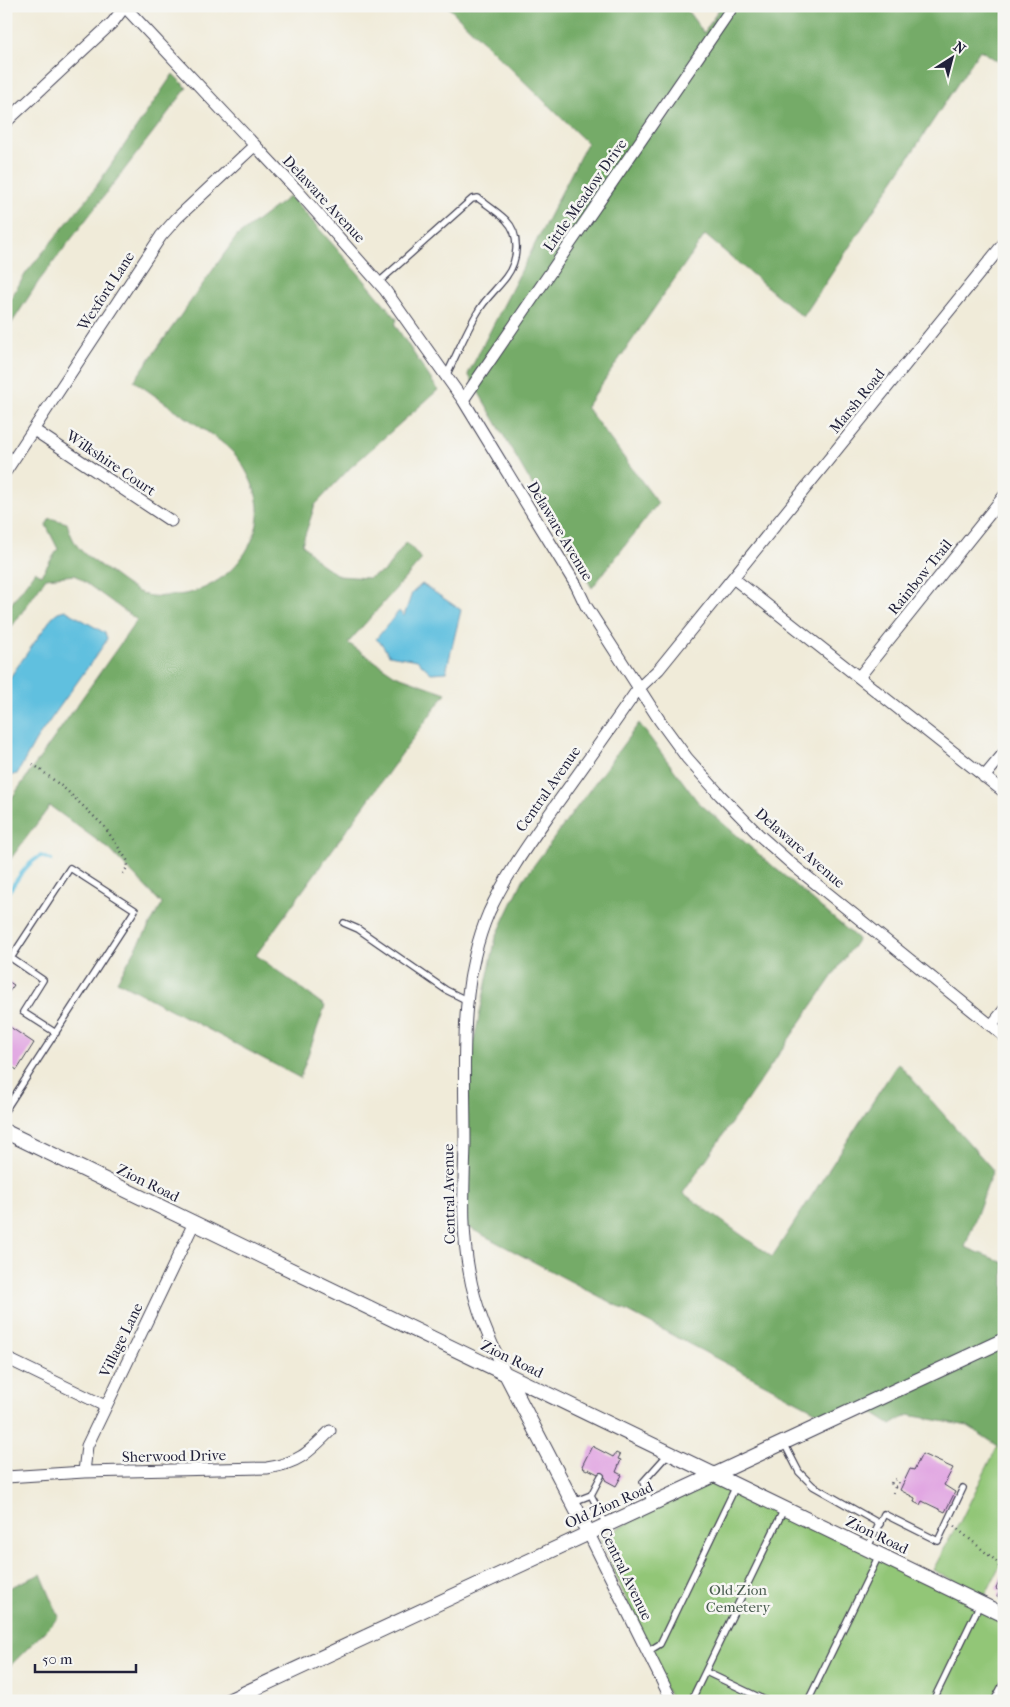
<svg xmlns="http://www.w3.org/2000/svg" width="1010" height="1707" viewBox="0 0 1010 1707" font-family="'IM FELL French Canon',serif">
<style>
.green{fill:#92c677;stroke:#5a7459}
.forest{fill:#75ab68;stroke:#4c6652}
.water{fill:#61c0df;stroke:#42718d}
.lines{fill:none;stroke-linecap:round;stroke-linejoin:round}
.stream{stroke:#61c0df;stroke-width:4}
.building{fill:#e1a6e2}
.service-casing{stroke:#414053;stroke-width:8}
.minor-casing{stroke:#414053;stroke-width:13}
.tertiary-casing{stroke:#414053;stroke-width:16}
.path{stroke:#414053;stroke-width:2.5;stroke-dasharray:1 4;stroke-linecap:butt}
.service{stroke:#fff;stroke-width:5.5}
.minor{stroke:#fff;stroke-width:11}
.tertiary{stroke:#fff;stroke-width:14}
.labels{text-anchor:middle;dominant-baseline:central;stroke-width:5;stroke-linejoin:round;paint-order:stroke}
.street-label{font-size:15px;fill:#22223b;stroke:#f6f6f2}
.park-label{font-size:15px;fill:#495b50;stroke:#f6f6f2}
</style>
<rect width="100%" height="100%" fill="#f6f6f2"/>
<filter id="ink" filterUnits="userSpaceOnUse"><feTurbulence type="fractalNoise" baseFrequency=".02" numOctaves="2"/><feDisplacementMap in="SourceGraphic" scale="10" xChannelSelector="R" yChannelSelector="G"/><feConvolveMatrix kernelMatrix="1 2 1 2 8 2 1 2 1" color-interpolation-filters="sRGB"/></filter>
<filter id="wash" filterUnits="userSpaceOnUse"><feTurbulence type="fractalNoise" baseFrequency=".0096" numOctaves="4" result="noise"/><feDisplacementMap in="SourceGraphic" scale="20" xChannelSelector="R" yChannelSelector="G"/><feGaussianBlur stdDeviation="1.12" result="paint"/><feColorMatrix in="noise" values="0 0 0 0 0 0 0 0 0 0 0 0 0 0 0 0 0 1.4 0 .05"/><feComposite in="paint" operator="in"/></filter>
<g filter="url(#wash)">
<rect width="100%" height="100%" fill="#f0ebd9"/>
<path class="green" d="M997,1447L1004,1450V1558L985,1596L933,1570L952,1534L959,1524Z
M714,1475L1004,1615V1701H672L652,1662L601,1538Z"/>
<path class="forest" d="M447,6H684L704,33L721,6H1004V65L980,50L803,317L705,235L586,407L658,503L592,588L468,374L587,143Z
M173,74L187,88L39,281L6,332V306L26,273L93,191Z
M290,196L359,274L397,319L395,325L438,390L351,467L315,505L302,544L320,563L339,576L368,578L385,571L406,542L422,559L348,643L395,675L446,693L256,955L325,1006L300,1078L117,981L162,904L109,849L50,806L6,865V806L137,620L75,575L46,578L6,635V611L35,571L41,575L58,549L46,525L50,518L67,523C75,550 83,553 105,569C116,577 129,588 143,594C153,598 166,596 177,595C216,592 254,558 258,517C260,498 250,476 240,461C229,445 211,435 196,424C175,410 154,395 134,381L237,236Z
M639,723L698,802L858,939L683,1193L772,1257L898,1063L993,1170L965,1247L1004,1263V1450L968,1426L908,1415L891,1425L863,1407L833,1420L464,1225L463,1092L496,937L523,880Z
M41,1574L59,1617L6,1670V1589Z"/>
<path class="water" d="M422,584L461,610L446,672L431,673L417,660L389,655L381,643L376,639L399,611L404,616L412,593Z
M65,610L105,633L107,638L105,643L36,740L17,774L6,777V683L53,616L58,612Z"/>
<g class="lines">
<path class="stream" d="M6,895C16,882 26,863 41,856L51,860"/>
</g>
<g id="blocks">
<path class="building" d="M6,980L14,985L6,996Z
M7,1025L34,1043L17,1070L6,1063Z
M592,1446L613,1457L616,1453L620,1455L618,1459L621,1460L616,1472L622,1475L616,1486L605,1480L606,1478L588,1469L587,1470L583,1468L584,1467L582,1466Z
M922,1454L953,1468L944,1485L955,1492L945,1512L922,1501L920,1505L914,1502L915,1498L900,1490L910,1469L914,1470Z
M1004,1571V1601L997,1597L1000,1591L996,1589Z"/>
</g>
</g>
<g filter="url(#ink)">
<use href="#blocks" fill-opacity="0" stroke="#414053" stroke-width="1"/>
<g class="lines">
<g class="service-casing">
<path id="service" d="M379,282L472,199L478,198C487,205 498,212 506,220C521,235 518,261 506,277C497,289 487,297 479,310C466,331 457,354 446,376
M344,923L358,929L446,990L466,1000
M6,1109L135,910L70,868L11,958L43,980L23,1012L56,1033
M784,1443L799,1472L813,1486L880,1524
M591,1495L601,1476
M573,1502L591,1495L606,1524
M651,1504L643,1482L669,1453
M867,1549L884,1514L938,1541L963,1488
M647,1652L660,1644L663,1638L736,1486
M706,1672L767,1701
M691,1701L784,1509
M808,1701L879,1555
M933,1701L980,1604
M994,1701L1004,1682"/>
</g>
<g class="minor-casing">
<path id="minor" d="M124,6L295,188L385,290L463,400L576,585L586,606L660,721L687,758L720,795L758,834L794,866L1004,1036
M6,122L113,22L125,6
M463,400L733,6
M34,430L171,521
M6,471L161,236L177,218L254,146
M733,578L1004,792
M859,677L1004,496
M984,777L1004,753
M991,1026L1004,1010
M6,1358L105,1406
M506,1374C490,1341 475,1308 469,1271C461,1229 464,1185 465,1143C465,1065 458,984 489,912C506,875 530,842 553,809C582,769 610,729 638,689L659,669L1004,243
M84,1472L87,1446L194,1223
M6,1477L84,1472L267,1468C299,1463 308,1453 330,1431
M588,1532L672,1701"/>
</g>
<g class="tertiary-casing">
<path id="tertiary" d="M6,1132L1004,1615
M506,1374L588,1532
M228,1701L1004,1340"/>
</g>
<path class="path" d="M33,764L64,788L104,826L127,860L128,866L121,877
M891.5 1483a3.5 3.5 0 1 1 7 0a3.5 3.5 0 1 1-7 0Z
M893,1493L895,1487
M954,1526L996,1561L1003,1574"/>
<use href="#service" class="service"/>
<use href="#minor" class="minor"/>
<use href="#tertiary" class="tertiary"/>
</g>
</g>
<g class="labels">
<g class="street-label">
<text transform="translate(585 195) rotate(-55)">Little Meadow Drive</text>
<text transform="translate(324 199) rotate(47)">Delaware Avenue</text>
<text transform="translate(106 291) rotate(-57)">Wexford Lane</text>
<text transform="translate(857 401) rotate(-51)">Marsh Road</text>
<text transform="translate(111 463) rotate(34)">Wilkshire Court</text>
<text transform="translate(560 531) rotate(59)">Delaware Avenue</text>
<text transform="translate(920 577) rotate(-51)">Rainbow Trail</text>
<text transform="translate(548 789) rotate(-55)">Central Avenue</text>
<text transform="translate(800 848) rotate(41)">Delaware Avenue</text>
<text transform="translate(148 1183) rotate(26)">Zion Road</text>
<text transform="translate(449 1194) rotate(-91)">Central Avenue</text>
<text transform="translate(121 1340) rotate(-64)">Village Lane</text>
<text transform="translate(512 1359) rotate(26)">Zion Road</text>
<text transform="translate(174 1456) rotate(-1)">Sherwood Drive</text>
<text transform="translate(609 1505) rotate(-24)">Old Zion Road</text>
<text transform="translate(877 1535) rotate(26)">Zion Road</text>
<text transform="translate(626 1574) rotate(64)">Central Avenue</text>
</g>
<g class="park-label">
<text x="738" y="1590">Old Zion<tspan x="738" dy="17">Cemetery</tspan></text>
</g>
</g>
<rect width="1010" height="1707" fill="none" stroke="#f6f6f2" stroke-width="25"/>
<g transform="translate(952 58) rotate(36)" stroke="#f6f6f2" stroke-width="4" paint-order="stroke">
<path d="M0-4L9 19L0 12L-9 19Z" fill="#22223b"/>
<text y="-8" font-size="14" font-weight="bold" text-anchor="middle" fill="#22223b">N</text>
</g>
<path d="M35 1664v8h101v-8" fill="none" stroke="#22223b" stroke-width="2.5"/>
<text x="42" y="1664" font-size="15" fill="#22223b" stroke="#f6f6f2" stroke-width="4" paint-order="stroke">50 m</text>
</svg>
